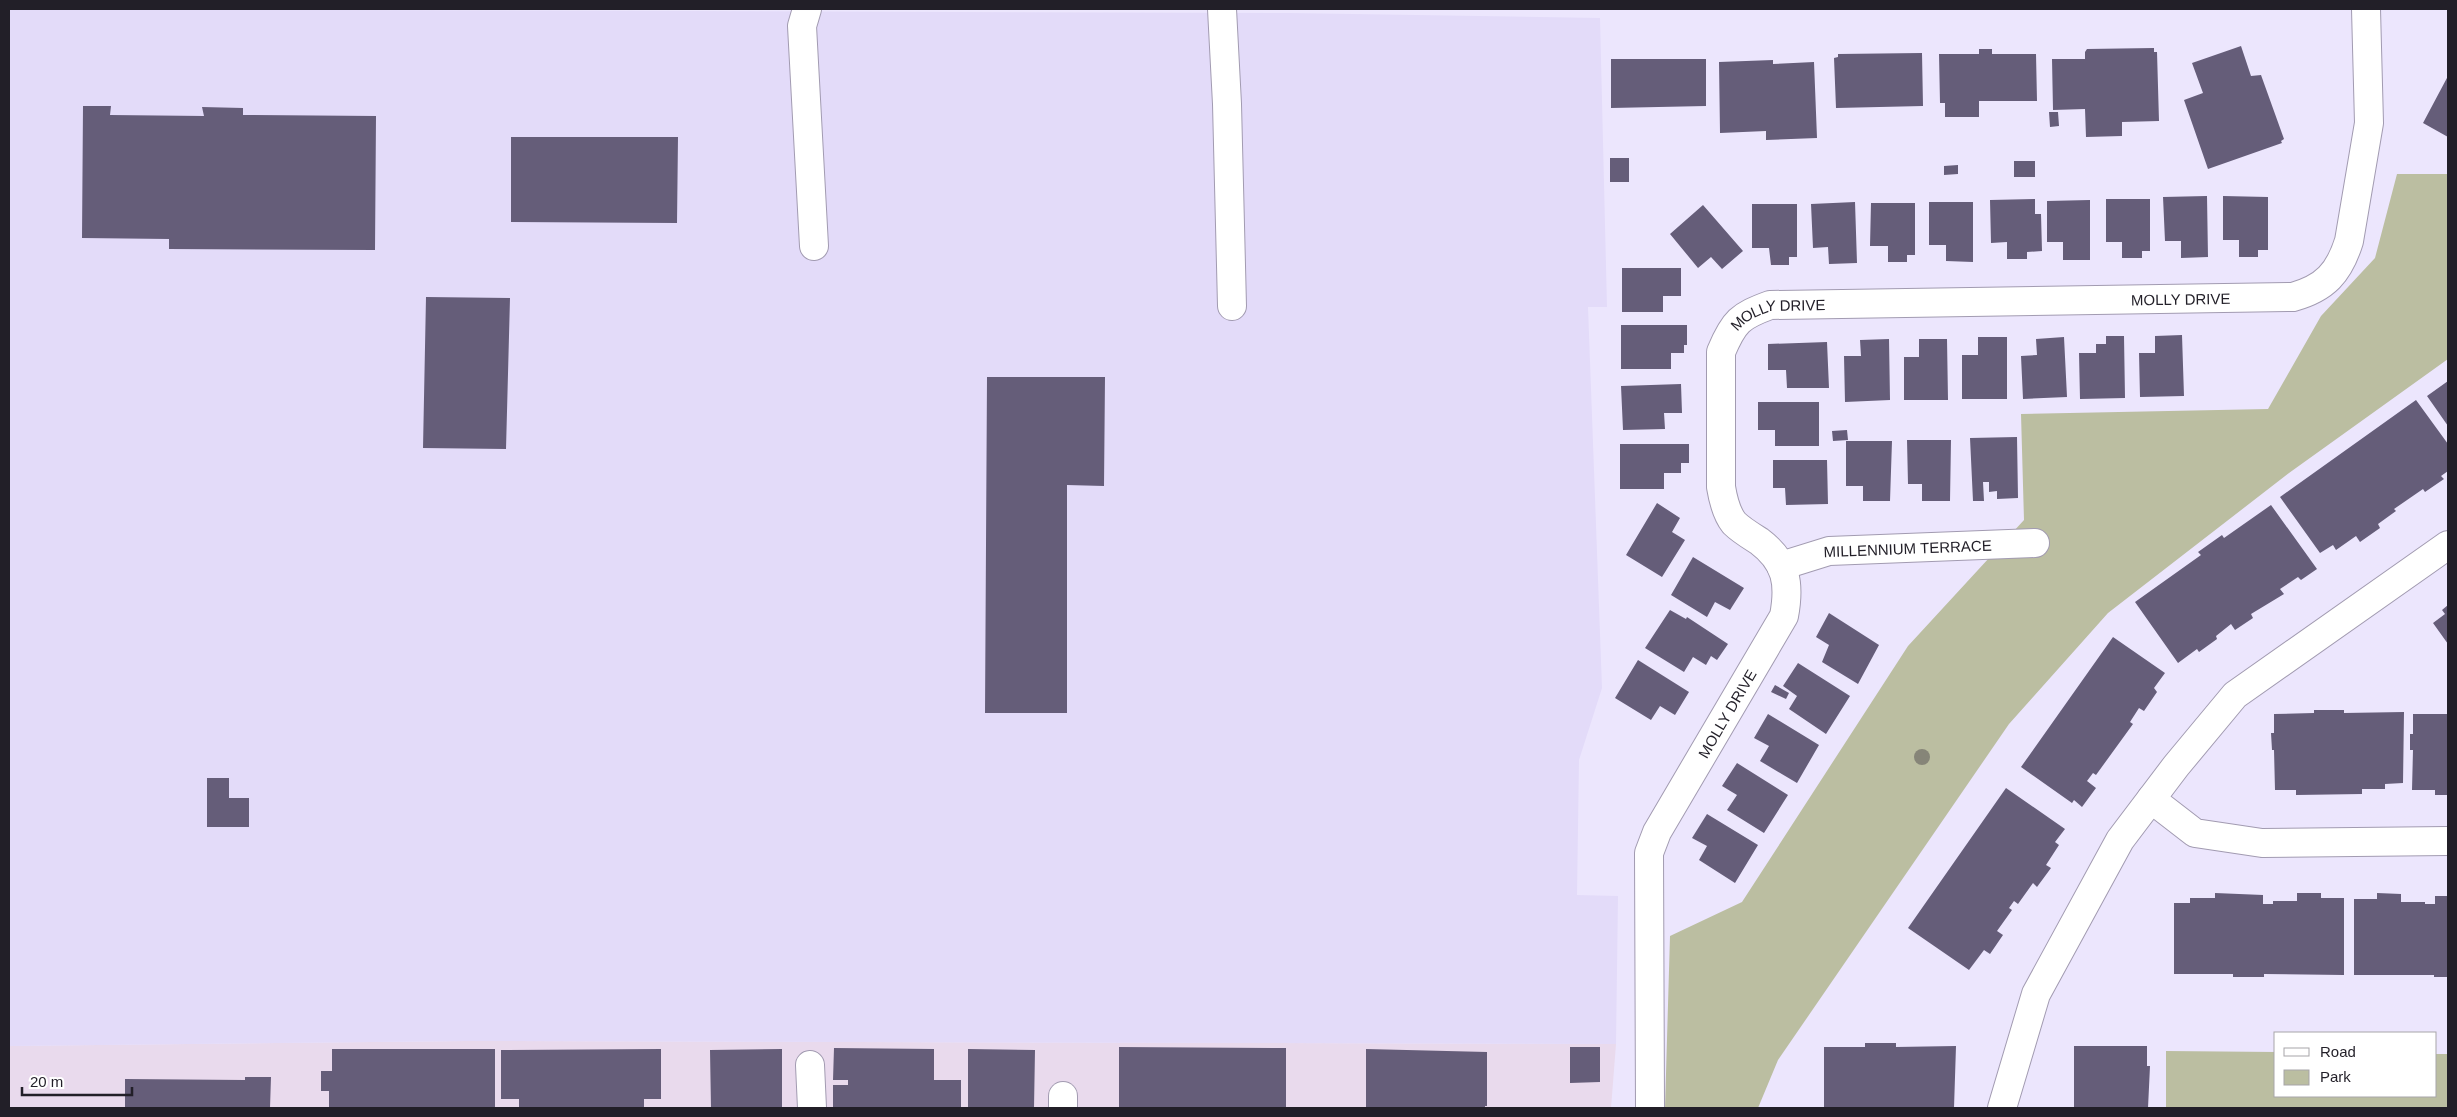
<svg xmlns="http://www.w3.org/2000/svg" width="2457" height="1117" viewBox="0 0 2457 1117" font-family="Helvetica,sans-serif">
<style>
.commercial{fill:#e9daed}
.built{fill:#e3dbf9}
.green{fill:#bbbea1}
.building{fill:#655d79}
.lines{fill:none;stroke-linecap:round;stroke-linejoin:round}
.minor-casing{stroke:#a29bb1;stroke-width:30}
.minor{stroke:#fff;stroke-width:28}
.tree{fill:#868578}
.labels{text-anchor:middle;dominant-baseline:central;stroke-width:5;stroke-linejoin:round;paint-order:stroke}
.street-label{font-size:15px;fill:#221f28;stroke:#fff}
</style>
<rect width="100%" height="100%" fill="#ece6fd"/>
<path class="commercial" d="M468,1041L1616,1044L1611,1108H9V1046Z"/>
<path class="built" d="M9,9L1290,13L1600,18L1607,307H1588L1602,688L1579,760L1577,895L1618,896L1616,1044L468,1041L9,1046Z"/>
<path class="green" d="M2397,174H2448V359L2289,473L2108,613L2009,724L1778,1060L1758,1108H1665L1670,936L1742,902L1908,646L2024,520L2021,414L2268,409L2321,316L2375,258Z
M2166,1051L2276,1052V1096H2436V1054H2448V1108H2166Z"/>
<path class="building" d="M2241,46L2251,76L2261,75L2284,139L2281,141L2282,143L2208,169L2184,100L2203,93L2192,63Z
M2154,48V52H2157L2159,121L2122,122V136L2086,137L2085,109L2053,110L2052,59H2085V52L2087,49Z
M1979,49H1992V54H2036L2037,101H1979V117H1945V103H1940L1939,54H1979Z
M1922,53L1923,106L1836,108L1834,58L1838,57V54Z
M1611,59H1706V106L1611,108Z
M1773,60V64L1814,62L1817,138L1766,140V131L1720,133L1719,62Z
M2448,76V137L2423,123Z
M83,106H111L110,115L204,116L202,107L243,108V115L376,116L375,250L169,249V239L82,238Z
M2049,112H2058L2059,126L2050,127Z
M511,137H678L677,223L511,222Z
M1610,158H1629V182H1610Z
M2014,161H2035V177H2014Z
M1958,165V174L1944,175V166Z
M2207,196L2208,257L2181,258V241H2165L2163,197Z
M2223,196L2268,197V250H2258V257H2239V240H2223Z
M2035,199V214H2041L2042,251L2027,252V259H2007V242L1991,243L1990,200Z
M2106,199H2150V251H2142V258H2122V242H2106Z
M2090,200V260H2063V242H2047V201Z
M1855,202L1857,263L1829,264L1828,247L1813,248L1811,204Z
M1929,202H1973V262L1946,261V245H1929Z
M1871,203H1915V255H1907V262H1888V246H1870Z
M1752,204H1797V257H1789V265H1771L1769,248H1752Z
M1703,205L1743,251L1722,269L1711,257L1698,268L1670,234Z
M1622,268H1681V296H1663V312H1622Z
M426,297L510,298L506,449L423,448Z
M1621,325H1687V345H1684V353H1671V369H1621Z
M2182,335L2184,396L2140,397L2139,353H2155V336Z
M2106,336H2124L2125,398L2080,399L2079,353H2096V344H2106Z
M1978,337H2007V399H1962V355H1978Z
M2064,337L2067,397L2023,399L2021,356L2037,355L2036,339Z
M1889,339L1890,400L1845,402L1844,356H1861L1860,340Z
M1919,339H1947L1948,400H1904V357H1919Z
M1827,342L1829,388H1787L1786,370H1768V344Z
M987,377H1105L1104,486L1067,485V713H985Z
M2448,381V426L2427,396Z
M1681,384L1682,413H1664L1665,429L1623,430L1621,386Z
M2416,400L2448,444V471L2441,476L2444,479L2425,492L2423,489L2394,509L2396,511L2378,524L2380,528L2360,542L2356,536L2336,550L2333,545L2320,553L2280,497Z
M1758,402H1819V446H1775V430H1758Z
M1847,430L1848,440L1833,441L1832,431Z
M2017,437L2018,498L1997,499V491L1989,492V482H1983L1984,501H1973L1970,438Z
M1907,440H1951L1950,501H1922V484H1908Z
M1846,441H1892L1890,501H1863V486H1846Z
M1620,444H1689V463H1681V473H1664V489H1620Z
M1773,460H1827L1828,504L1786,505L1785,488H1773Z
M1657,503L1680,518L1672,532L1685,540L1662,577L1626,555Z
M2271,505L2317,569L2301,580L2298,577L2280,589L2284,594L2251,614L2253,618L2235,630L2231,624L2216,636L2217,639L2199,652L2197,649L2178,663L2135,602L2201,555L2198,552L2222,535L2224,538Z
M1693,557L1744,588L1730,610L1715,602L1707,617L1671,595Z
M2448,605V644L2433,623L2445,614L2442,610Z
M1670,610L1686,619L1687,617L1728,644L1717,660L1711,656L1706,665L1693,657L1684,672L1645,648Z
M1829,613L1879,645L1858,684L1822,662L1829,645L1816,637Z
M2113,637L2165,673L2154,688L2157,692L2144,711L2139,708L2130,722L2133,724L2096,775L2093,773L2087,781L2096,788L2082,807L2074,800L2072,803L2021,767Z
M1638,660L1689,692L1675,715L1660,706L1651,720L1615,698Z
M1798,663L1850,696L1826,734L1789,709L1797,696L1783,686Z
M1775,685L1789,693L1786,699L1771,692Z
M2314,710H2344V713L2404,712L2403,783L2385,784V789H2362V794L2296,795V790H2275L2274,750H2272L2271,733H2274V714L2314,713Z
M1768,714L1819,745L1797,783L1760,761L1769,746L1754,738Z
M2413,714H2448V795H2435V790H2412L2413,750H2410V734H2413Z
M1737,763L1788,795L1764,833L1727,810L1737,795L1722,786Z
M207,778H229V798H249V827H207Z
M2006,788L2065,829L2055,842L2059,845L2046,865L2051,868L2037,887L2033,883L2018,904L2014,901L2009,908L2012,910L1997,931L2003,935L1990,954L1984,950L1969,970L1908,928Z
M1707,814L1758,845L1735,883L1699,860L1707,846L1692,838Z
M2215,893L2263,895V904H2273V901H2297V893H2321V898H2344V975L2264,974V977H2233V974H2174V903H2190V898H2215Z
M2377,893L2401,894V902H2425V904H2435V896H2448V977H2434V975H2354V899H2377Z
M1865,1043H1896V1047L1956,1046L1954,1108H1824V1047H1865Z
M2074,1046H2147V1066H2150L2148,1108H2074Z
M1119,1047L1286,1048V1108H1119Z
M1570,1047H1600V1082L1570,1083Z
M834,1048L934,1049V1080H961V1108H833V1085H848V1080H833Z
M332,1049H495V1108H329V1091H321V1071H332Z
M661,1049V1099H644V1108H519V1099H501V1050Z
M782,1049V1108H711L710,1050Z
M968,1049L1035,1050L1034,1108H968Z
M1366,1049L1487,1052V1106H1485V1108H1366Z
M245,1077H271L270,1108H125V1079L245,1080Z"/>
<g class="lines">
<g class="minor-casing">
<g id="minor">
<path d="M807,9L802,26L814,246"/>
<path d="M1222,9L1227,104L1232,306"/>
<path id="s1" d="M1781,566L1829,551L2035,543"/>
<path d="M2151,799L2195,833L2262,843L2448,841"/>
<path d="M810,1065L812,1108"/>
<path d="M1063,1096V1108"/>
<path id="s2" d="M1650,1108L1649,853L1657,832L1784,616C1790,584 1787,562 1759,541C1751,536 1741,530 1734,523C1726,513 1723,499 1721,487V352C1734,321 1740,316 1770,305L2293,297C2325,288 2339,273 2349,241L2369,123L2366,9"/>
<path d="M2002,1108L2036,994L2120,840L2176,766L2235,695L2448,545"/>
</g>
</g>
<use href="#minor" class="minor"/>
</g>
<circle class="tree" cx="1922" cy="757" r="8"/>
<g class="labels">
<g class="street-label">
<text stroke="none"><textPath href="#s2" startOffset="1299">MOLLY DRIVE</textPath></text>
<text stroke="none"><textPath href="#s2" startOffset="894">MOLLY DRIVE</textPath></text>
<text stroke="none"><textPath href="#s1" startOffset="129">MILLENNIUM TERRACE</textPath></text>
<text stroke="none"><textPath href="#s2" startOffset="415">MOLLY DRIVE</textPath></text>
</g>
</g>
<rect width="2457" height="1117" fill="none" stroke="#221f28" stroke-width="20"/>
<rect x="2274" y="1032" width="162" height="65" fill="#ffffff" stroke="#a7a5a9"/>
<rect x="2284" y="1048" width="25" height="8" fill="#ffffff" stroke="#a7a5a9"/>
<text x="2320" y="1057" font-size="15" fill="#221f28">Road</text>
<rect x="2284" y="1070" width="25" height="15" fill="#bbbea1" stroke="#a7a5a9"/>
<text x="2320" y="1082" font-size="15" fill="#221f28">Park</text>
<path d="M22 1087v8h110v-8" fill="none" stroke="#221f28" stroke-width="2.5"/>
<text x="30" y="1087" font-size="15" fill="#221f28" stroke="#ffffff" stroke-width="4" paint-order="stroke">20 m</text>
</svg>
